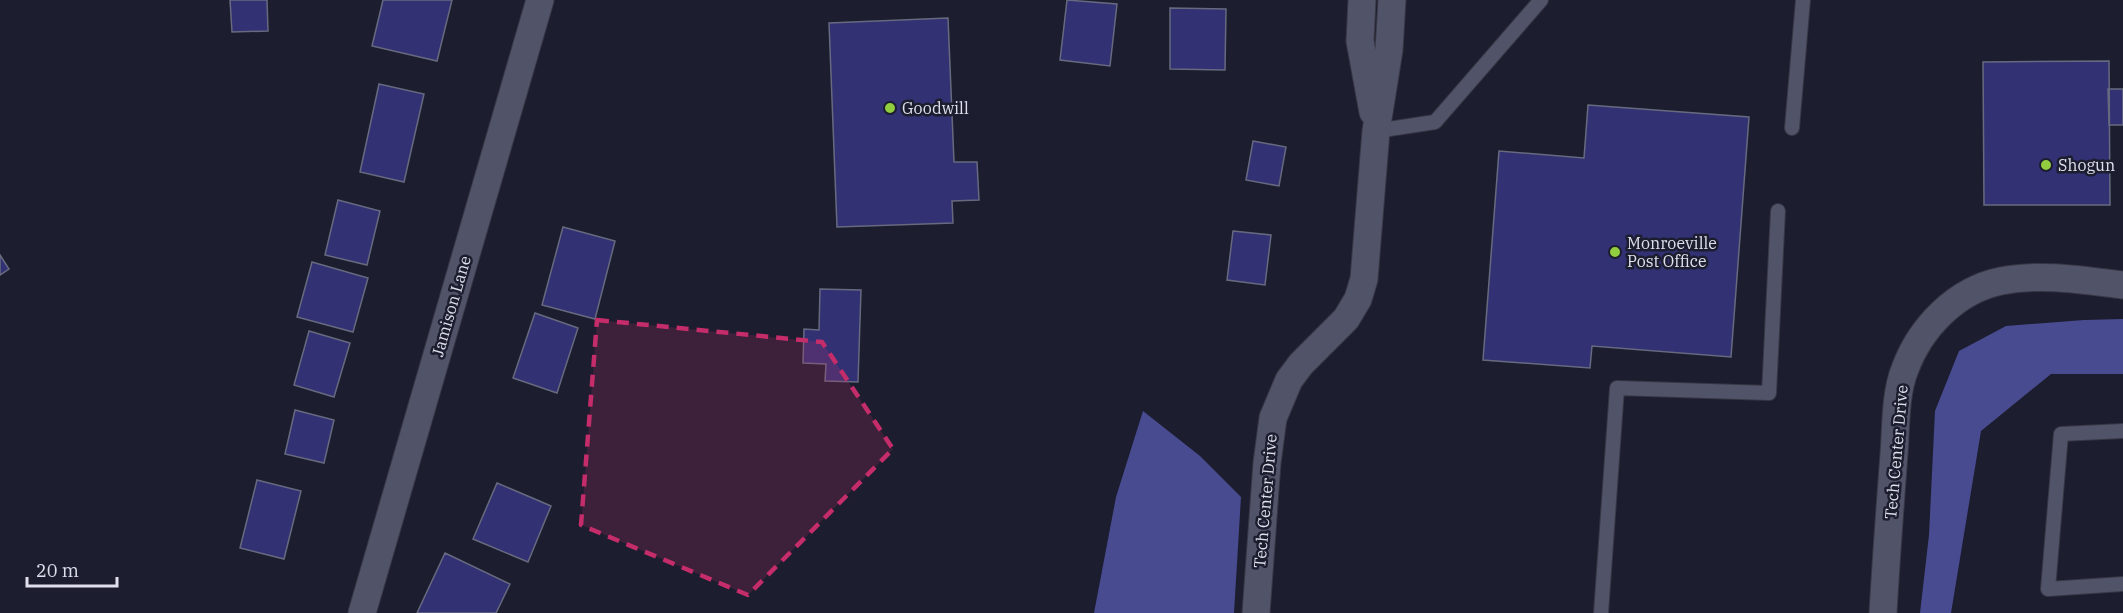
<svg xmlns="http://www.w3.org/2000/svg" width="2123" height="613" viewBox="0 0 2123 613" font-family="'IBM Plex Serif',serif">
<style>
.forest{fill:#484b8f}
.building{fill:#323173;stroke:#676a7f;stroke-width:1.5}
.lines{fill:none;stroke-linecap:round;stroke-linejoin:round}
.service-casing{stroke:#373745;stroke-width:16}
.minor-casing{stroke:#373745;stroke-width:29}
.service{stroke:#515368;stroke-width:14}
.minor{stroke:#515368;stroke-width:27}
.marked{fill:#c52c6a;fill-opacity:0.2;stroke:#c52c6a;stroke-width:4.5;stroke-dasharray:12 8;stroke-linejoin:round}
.poi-dot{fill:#91cd3f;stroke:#1c1d2f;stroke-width:2}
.labels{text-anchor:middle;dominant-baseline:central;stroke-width:5;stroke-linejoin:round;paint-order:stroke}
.poi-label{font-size:16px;fill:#dfe0ed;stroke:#1c1d2f;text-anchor:start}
.street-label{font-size:16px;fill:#dfe0ed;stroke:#1c1d2f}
</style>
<rect width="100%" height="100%" fill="#1c1d2f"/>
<path class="forest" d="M2123,319V374H2051L1981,431L1951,613H1920L1929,535L1935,411L1959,351L2006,326L2084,320Z
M1143,411L1200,456L1241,497L1234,613H1094L1116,497Z"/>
<path class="building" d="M230,0H267L268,31L232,32Z
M383,0H452L437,61L372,46Z
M1067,0L1117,4L1110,66L1060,60Z
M1170,8L1226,9L1225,70L1170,69Z
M948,18L954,162H977L979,200L952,201L953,223L837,227L829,23Z
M2109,61L2110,205H1984L1983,62Z
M379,84L424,94L404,182L360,172Z
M2108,89H2123V125H2109Z
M1588,105L1749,117L1731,357L1592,346L1590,368L1483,360L1499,151L1584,158Z
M1253,141L1286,147L1279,186L1246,180Z
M338,200L380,211L367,265L325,255Z
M563,227L615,241L595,319L542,305Z
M1233,231L1271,235L1265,285L1227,280Z
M0,255L9,269L0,275Z
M312,262L368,278L353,332L297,317Z
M820,289L861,290L858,382L825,381L826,364L803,363L804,329L819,330Z
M535,313L578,328L557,393L513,378Z
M309,331L350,343L334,397L294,385Z
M295,410L334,420L324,463L285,454Z
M257,480L301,491L284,559L240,548Z
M497,483L551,506L528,562L473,539Z
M445,553L510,584L496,613H417Z"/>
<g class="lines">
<g class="service-casing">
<path id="service" d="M1792,128L1803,0
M1376,131L1435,122L1541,0
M2123,431L2061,434L2048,589L2123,584
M1601,613L1617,388L1769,393L1778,211"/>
</g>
<g class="minor-casing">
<path id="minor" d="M1362,0L1360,41L1373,112
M362,613L540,0
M1256,613L1267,463L1273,418L1289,380L1301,364L1346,319L1358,299L1364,279L1376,131L1389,50L1392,0
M1883,613C1886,560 1890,507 1894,454C1896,428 1895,393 1905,369C1920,328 1956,290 2001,281C2042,273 2082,280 2123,285"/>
</g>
<use href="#service" class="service"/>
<use href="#minor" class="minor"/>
</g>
<path class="marked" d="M597,320L822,342L893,449L748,595L581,525Z"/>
<g class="poi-dot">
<circle cx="890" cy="108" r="6"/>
<circle cx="2046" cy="165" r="6"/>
<circle cx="1615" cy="252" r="6"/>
</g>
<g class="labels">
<g class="poi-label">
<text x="902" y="108">Goodwill</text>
<text x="2058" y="165">Shogun</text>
<text x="1627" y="243">Monroeville<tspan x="1627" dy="18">Post Office</tspan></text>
</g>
<g class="street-label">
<text transform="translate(451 306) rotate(-74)">Jamison Lane</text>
<text transform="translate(1896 452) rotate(-85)">Tech Center Drive</text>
<text transform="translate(1265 501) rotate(-85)">Tech Center Drive</text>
</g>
</g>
<path d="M27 577v9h90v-9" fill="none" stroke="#dfe0ed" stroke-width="3"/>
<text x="36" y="577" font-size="18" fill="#dfe0ed" stroke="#1c1d2f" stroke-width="4.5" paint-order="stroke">20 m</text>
</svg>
